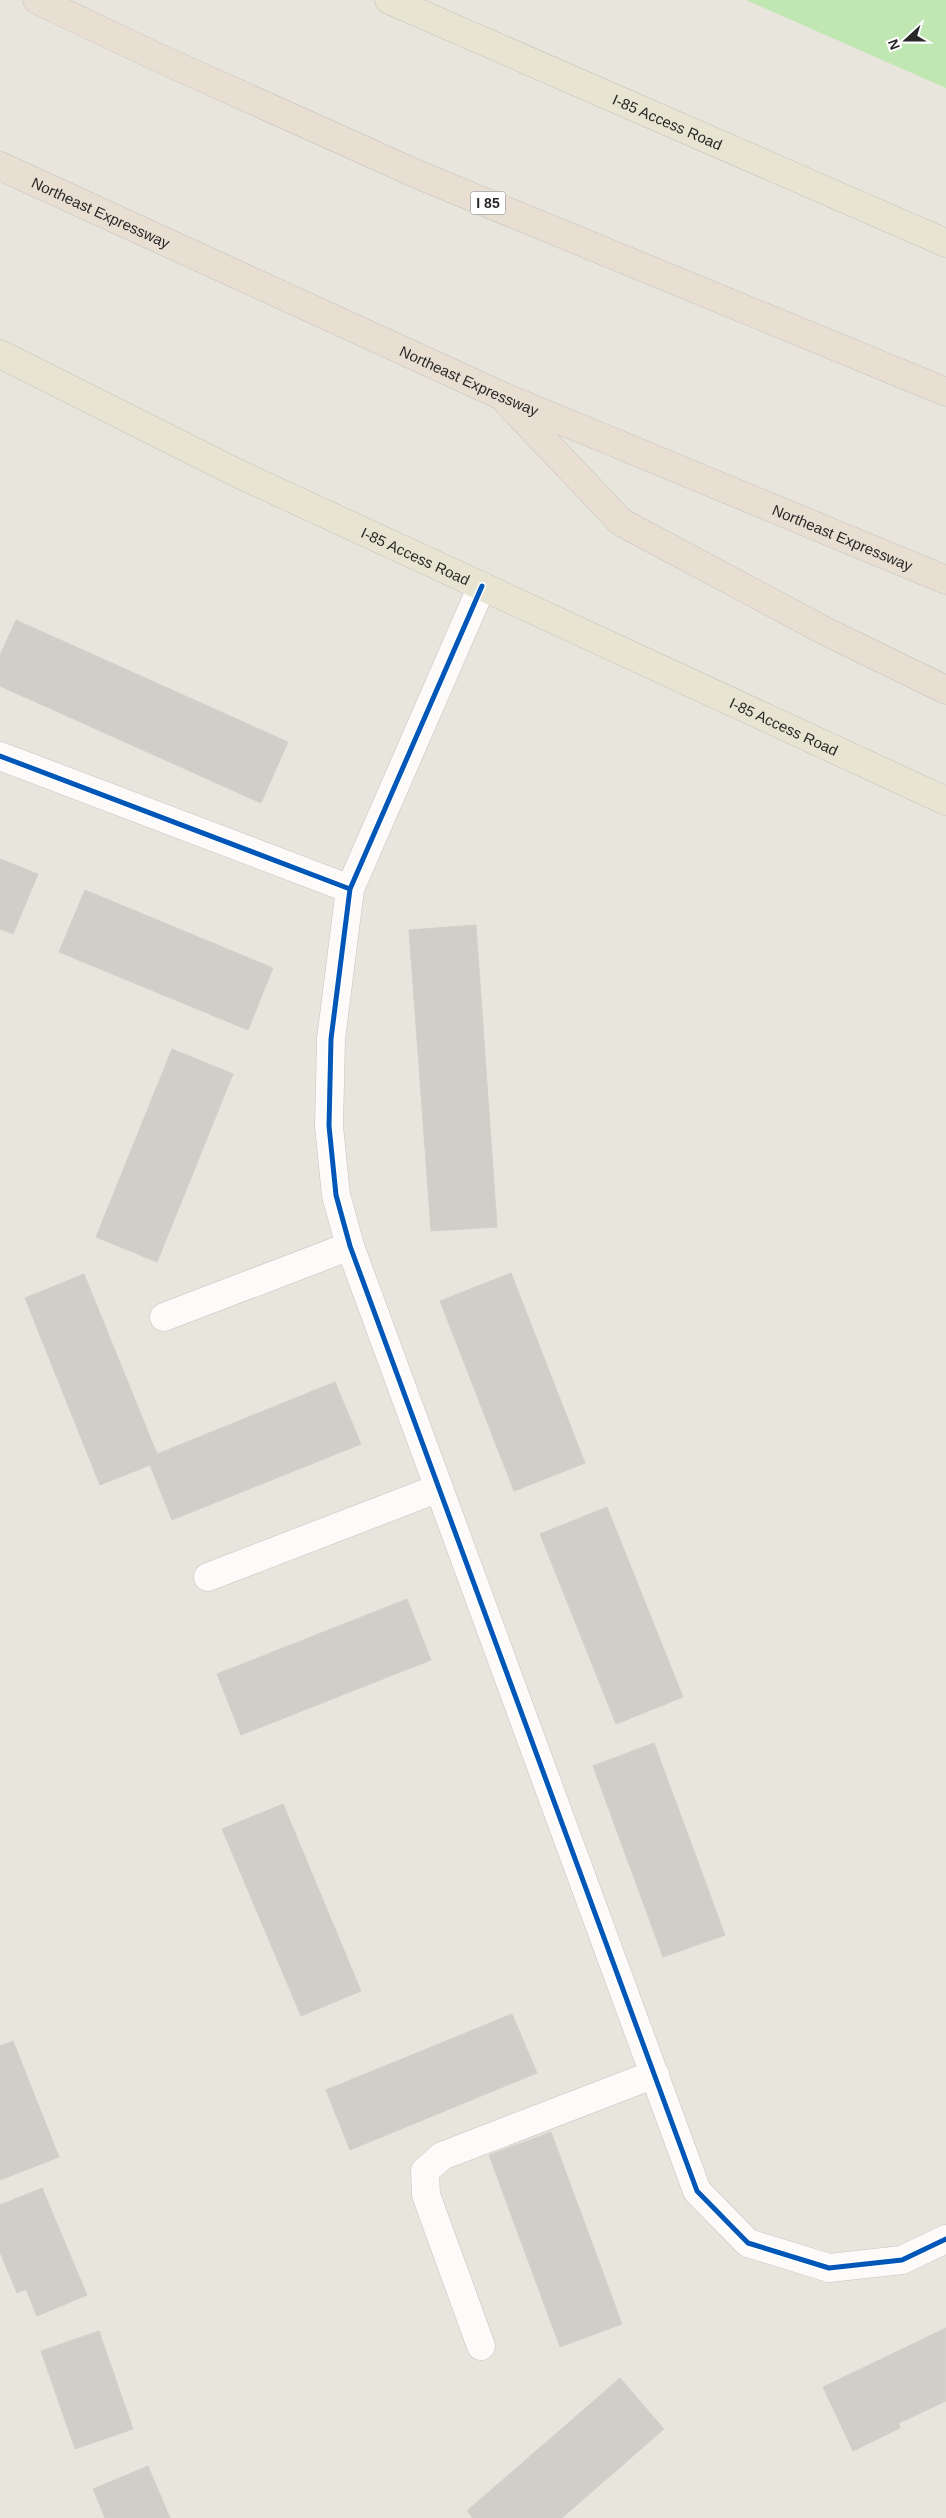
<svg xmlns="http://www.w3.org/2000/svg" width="946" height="2518" viewBox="0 0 946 2518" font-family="Helvetica,sans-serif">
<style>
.green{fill:#c0e6b2}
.building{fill:#d0cec8;stroke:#d2d0c9}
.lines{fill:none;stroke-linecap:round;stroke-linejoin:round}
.minor-casing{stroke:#c5c3c3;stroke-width:29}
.major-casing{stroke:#c4c2bf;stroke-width:29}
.highway-casing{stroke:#c4c2bf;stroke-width:29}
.minor{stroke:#fcfbfa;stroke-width:28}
.major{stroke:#e7e5d1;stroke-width:28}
.highway{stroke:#e8dfd2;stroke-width:28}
.cycleway-casing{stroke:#fff;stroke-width:8}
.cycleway{stroke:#0057b8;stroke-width:5}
.labels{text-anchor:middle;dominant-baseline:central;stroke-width:4.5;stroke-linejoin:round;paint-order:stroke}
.shield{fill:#fff;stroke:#686868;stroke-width:1}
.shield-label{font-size:14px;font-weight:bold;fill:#282828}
.street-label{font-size:15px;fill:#282828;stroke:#fff}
</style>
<rect width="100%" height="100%" fill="#e8e5dc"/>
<path class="green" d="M746,0H946V88Z"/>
<path class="building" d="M16,620L288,742L261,803L0,686V655Z
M0,859L38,874L13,934L0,929Z
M85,890L273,968L248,1030L59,952Z
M476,925L497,1227L431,1231L409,930Z
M172,1049L233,1074L157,1262L96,1237Z
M511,1273L585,1463L514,1491L440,1301Z
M84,1274L157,1454L335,1382L361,1444L172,1520L150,1465L100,1485L25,1298Z
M607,1507L683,1697L616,1724L540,1534Z
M407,1599L431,1660L241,1735L217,1674Z
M654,1743L725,1935L663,1957L593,1766Z
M283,1804L361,1991L301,2016L222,1829Z
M512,2014L537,2073L350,2150L326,2090Z
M13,2041L59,2157L0,2180V2046Z
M551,2132L622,2324L560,2347L489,2155Z
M42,2188L87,2295L37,2316L26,2289L17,2293L0,2252V2205Z
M946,2328V2401L899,2423L900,2428L853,2451L823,2387Z
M99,2331L133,2429L75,2449L41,2351Z
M620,2378L664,2429L562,2518H473L467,2511Z
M148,2466L170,2518H105L93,2489Z"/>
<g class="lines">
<g class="minor-casing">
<path id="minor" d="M482,586L350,889L331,1039L329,1126L336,1195L350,1246L697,2191L748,2243L829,2268L902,2260L946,2239
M0,756L350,889
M164,1317L350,1246
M208,1577L439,1488
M481,2346L426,2195L425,2171L442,2156L655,2074"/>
</g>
<g class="major-casing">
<g id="major">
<path id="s1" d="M389,0L946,243"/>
<path id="s2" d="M0,354L237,473L946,801"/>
</g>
</g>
<g class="highway-casing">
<g id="highway">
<path d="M37,0L159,58L419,175L946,392"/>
<path id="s3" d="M0,166L502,396L946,580"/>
<path d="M508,403L621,522L825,631L946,690"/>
</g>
</g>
<use href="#minor" class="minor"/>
<use href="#major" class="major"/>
<use href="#highway" class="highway"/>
<g class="cycleway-casing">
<path id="cycleway" d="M482,586L350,889L331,1039L329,1126L336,1195L350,1246L697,2191L748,2243L829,2268L902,2260L946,2239
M0,756L350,889"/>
</g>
<use href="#cycleway" class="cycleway"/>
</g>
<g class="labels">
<rect class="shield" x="470.5" y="191.5" width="35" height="23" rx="4"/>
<g class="shield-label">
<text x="488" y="203">I 85</text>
</g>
<g class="street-label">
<text stroke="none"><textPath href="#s1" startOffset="304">I-85 Access Road</textPath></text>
<text stroke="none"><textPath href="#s3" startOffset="111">Northeast Expressway</textPath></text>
<text stroke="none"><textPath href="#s3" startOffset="516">Northeast Expressway</textPath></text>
<text stroke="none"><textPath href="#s3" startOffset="921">Northeast Expressway</textPath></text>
<text stroke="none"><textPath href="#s2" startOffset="462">I-85 Access Road</textPath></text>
<text stroke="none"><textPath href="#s2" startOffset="868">I-85 Access Road</textPath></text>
</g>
</g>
<g transform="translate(906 40) rotate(249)" stroke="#ffffff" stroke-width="4" paint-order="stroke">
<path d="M0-4L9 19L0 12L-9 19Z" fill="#282828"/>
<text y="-8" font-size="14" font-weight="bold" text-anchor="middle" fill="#282828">N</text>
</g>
</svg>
